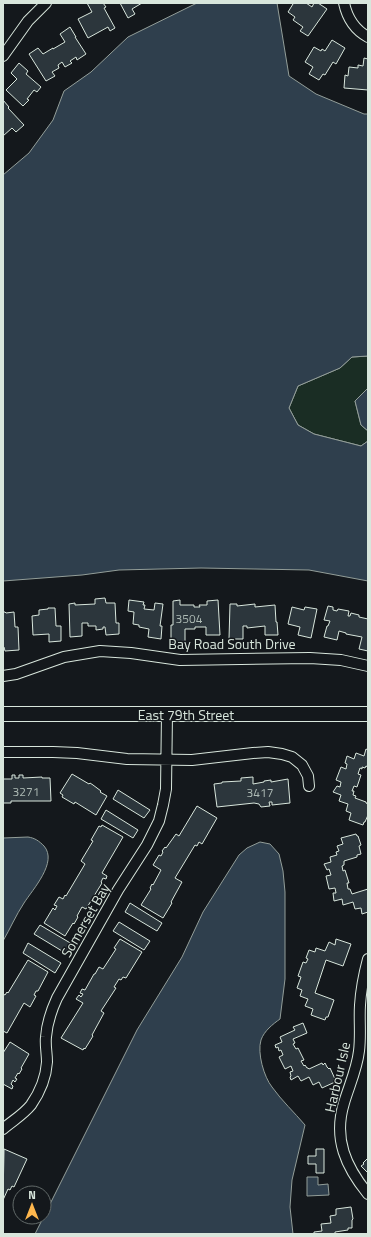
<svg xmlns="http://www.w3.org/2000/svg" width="371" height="1237" viewBox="0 0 371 1237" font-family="'Titillium Web',sans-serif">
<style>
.green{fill:#1a2d24;stroke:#939e99}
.water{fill:#2f3f4d;stroke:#939e99}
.building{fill:#2c363c;stroke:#d8e6dc}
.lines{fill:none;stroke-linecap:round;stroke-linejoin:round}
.street-casing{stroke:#d8e6dc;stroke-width:12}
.secondary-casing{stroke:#d8e6dc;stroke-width:16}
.street{stroke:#14181c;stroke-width:10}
.secondary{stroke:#14181c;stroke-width:14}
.labels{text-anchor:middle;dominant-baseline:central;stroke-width:3;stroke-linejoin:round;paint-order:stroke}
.number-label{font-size:12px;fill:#adbab4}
.street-label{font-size:14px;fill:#d8e6dc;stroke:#14181c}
</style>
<rect width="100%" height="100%" fill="#14181c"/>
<path class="green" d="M368,356V388L355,401L361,425L368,431V441L361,446L314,434L298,425L289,408L298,386L340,368L352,357Z"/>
<path class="water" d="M197,3H277L289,76L316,94L364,114H368V356L352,357L340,368L298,386L289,408L298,425L314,434L361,446L368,441V581L309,570L201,568L119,570L82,575L3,581V175L29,153L53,120L64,91L91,72L128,37Z
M368,388V431L361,425L355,401Z
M28,837C35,838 39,841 44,846C58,862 33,889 24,903C16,915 10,929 3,941V838Z
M260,842L270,844L279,854L283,871L285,892V979L280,1019C273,1024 264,1031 261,1040C257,1053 264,1077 272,1087C282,1101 294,1112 305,1125L292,1180L290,1207L293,1234H35L137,1030L182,957L203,912L239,855L247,848Z
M307,1177H318V1185L328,1184L329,1195L307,1196Z"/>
<path class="building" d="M87,3H103L106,7L104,8L115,28L110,31L108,27L88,38L78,19L92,12Z
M120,3H142L132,9L135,14L128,18Z
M291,3H306L312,7L314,3H318L327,9L308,36L300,31L303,27L293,20L295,17L288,12L293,4Z
M70,27L76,37H75L86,54L77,60L76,57L70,61L72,63L65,67L62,62L58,65L59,68L52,72L55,76L46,81L29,54L38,48L43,54L53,48V49L65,42L60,34Z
M332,40L345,48L336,64L333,62L325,75L323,74L319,80L309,74L313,67L305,62L314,47L321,51L322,49L325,51Z
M364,58L368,59V90L344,88L345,75L348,76L349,67L358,68V65L363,66Z
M19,63L28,71L26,74L41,87L37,92L34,90L27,99L29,100L23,106L6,90L17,79L11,73Z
M3,100L9,107L8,108L24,125L16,132L12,128L3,136Z
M105,598L106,603H115L116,623H119V634L106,635L105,627H103V629L96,630V626H88V623H82V636L70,637L69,604L75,603V605L95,604V599Z
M129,600L144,602L143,605H145L144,609L154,610L155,603L163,604L160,626H162L161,639L148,637L149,629L139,627V625L133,624L134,612L128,611Z
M180,600V605H194V607H200L199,605H207V601L218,600L220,635H206V627H195V629H185V643H171V625H173V601Z
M230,604H237V606L255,604V607L275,605L276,622H277L278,635H265V626L247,628V626H243V639H229Z
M328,606L333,607V610L337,611L338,609L349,611L348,616H350L351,613L359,615V617L368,619V651L359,649L362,637L346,634V633L339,631L337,640L324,637L327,626H328L330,621L324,620Z
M292,607L304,610L305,607L317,609L311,638L298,635L300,627L288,624Z
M48,608H55L56,626H61V641L49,642V634L33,635L32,616L39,615V610L48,609Z
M3,612H5L6,613L14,612L15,627H18L19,650L5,651L4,647H3Z
M366,749L368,750V767L366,766L365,768L362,767V769L360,768L358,774L361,775L357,787L354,786L352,791H354L353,795L356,796L355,798L366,802V803L368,804V815L365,822H364L363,825L349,820L351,813L346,811L348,804L339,801L341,795L333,792L337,786L340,787L341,782L336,780L341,767L346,769L347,764L345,763L347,756L354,759L356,753L364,756Z
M72,774L89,784L90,783L93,785L101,791L100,792L107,796L96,815L75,802L74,804L62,797L63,795L60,793Z
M12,775H15V778H19V775H23V778L42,777V778H50L51,801H11V803H3V779H12Z
M253,777V784L264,782V781L271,780V782L288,779L290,803L272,805V802H269L270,806L261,807L259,804L254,803L217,807L214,784L222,783V782L241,781V778Z
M118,790L150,810L144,818L113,799Z
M197,806L217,818L202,844L199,842L197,846L195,845L175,878L182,882L171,902L172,903L163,918L141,905L151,889L150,888L152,884L153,885L161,870L153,865L159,855L161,856L163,852L162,851L165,847L166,848L176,834L179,836Z
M106,810L138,830L133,838L101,819Z
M102,825L123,837L102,873L107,876L106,879L103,878L101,882L102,883L86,909L82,907L77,916L78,917L74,924L73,923L65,936L44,923L53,908L55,910L57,906L54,905L59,897L63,899L65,895L66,896L85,864L81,861L93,841L91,840L99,826L101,827Z
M356,834L357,836H358L361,845L359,846L361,854L357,855V857L344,861V865L342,866L343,871L345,870L349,883H347L348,889H350L352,894L368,889V912L362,914L361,908L355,909L353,902L343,905L342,899L334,901L333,893H336L335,888L329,889L326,876L331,875L329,869L327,870L324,864L331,862L330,857L337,855L336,852L339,851L337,846L343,844L341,838Z
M130,903L162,923L157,931L125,912Z
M119,922L150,941L144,950L113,931Z
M40,925L72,944L67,954L34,934Z
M120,939L142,952L126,978L123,977L121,980L119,979L114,987L116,988L101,1011L104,1013L92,1035L93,1036L85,1049L84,1048L83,1050L61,1038L83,1003L76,999L79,995L81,997L83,994L80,993L82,989L85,990L94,974H95L99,967L103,969L116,949L114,948Z
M336,939L351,944L343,966L326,960L315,993L334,1000L328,1017H326L325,1020L311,1015L313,1009L305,1006L308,999L300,996L302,990L297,988L301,977L298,976L303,962L306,963L308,959L306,958L309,950L315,952L316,948L325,951L329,942L335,945Z
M28,943L61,963L55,973L23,953Z
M28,960L48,972L38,991H36L34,995L36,996L30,1007L24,1003L7,1033L3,1031V994L5,995L7,992L8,993Z
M303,1023L307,1033L293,1039L295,1043L293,1044L296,1049L298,1048L304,1060L301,1061L304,1066L305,1065L307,1068H308L309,1069L322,1063L323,1065L325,1063L327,1067L329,1069L330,1068L335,1079H334L335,1082L322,1088L319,1082L313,1085L309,1077L301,1081L298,1076L291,1080L290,1077L291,1076L290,1072L293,1071L291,1066L285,1069L279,1057L283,1055L281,1050L279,1051L278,1047L276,1048L275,1045L282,1042L280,1037L295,1030L293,1027Z
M10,1042L29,1054L21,1068L22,1069L19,1074L18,1073L15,1078L17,1079L15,1082L13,1080L11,1084L13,1086L12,1089L3,1084V1053Z
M4,1149L27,1159L14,1187L12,1186L10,1190L8,1189L3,1200Z
M316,1149H324V1173H316V1164H308V1156H316Z
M368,1158V1173L361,1166L364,1164L363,1163Z
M351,1207L353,1219L352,1220V1228H348V1230L335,1232V1234H314V1232L322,1231L321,1224L331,1223L330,1216L336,1215V1209Z"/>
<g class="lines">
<g class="street-casing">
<path id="street" d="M344,3C347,17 355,30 368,37
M3,56L28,21L46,3
M3,676L16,674L64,657L100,651L131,653L180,660L310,658L341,660L368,666
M3,752H53L77,753L127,759L192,760L253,753L268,752L282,754L292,757L302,765L308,776L309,786
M368,959C364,974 361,989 360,1005C359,1020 361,1035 359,1051C357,1069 349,1086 344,1103C333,1139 346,1167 368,1194
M3,1129C12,1121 23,1115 31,1105C40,1092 46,1078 47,1062C47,1053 45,1045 46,1037C47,1023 51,1011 57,998L118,890L147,845L159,821L163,805L166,789L167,714"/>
</g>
<g class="secondary-casing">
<path id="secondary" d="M3,714H368"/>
</g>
<use href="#street" class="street"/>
<use href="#secondary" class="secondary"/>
</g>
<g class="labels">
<g class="number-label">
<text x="189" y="618">3504</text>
<text x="26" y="791">3271</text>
<text x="260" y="792">3417</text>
</g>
<g class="street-label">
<text x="232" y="643">Bay Road South Drive</text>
<text x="186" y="714">East 79th Street</text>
<text transform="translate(85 920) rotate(-60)">Somerset Bay</text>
<text transform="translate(337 1077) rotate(-77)">Harbour Isle</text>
</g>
</g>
<rect width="371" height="1237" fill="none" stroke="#d8e6dc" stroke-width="8"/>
<g transform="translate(32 1205)"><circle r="19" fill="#14181c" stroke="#626a69"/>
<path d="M0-3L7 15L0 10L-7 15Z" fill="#ffb74d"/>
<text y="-6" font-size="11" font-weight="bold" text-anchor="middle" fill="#d8e6dc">N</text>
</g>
</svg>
